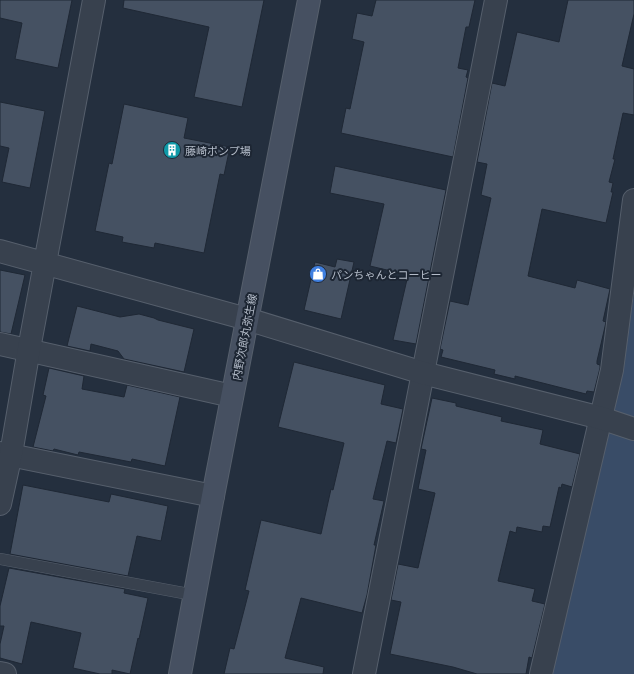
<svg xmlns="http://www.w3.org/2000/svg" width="634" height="674" viewBox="0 0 634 674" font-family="Barlow,'Noto Sans JP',sans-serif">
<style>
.water{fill:#394c67}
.building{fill:#455162;stroke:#1f2835}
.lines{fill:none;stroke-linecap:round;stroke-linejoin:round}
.service-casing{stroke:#565f6c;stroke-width:12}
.minor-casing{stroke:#565f6c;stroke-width:24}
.tertiary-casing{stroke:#565f6c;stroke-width:24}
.secondary-casing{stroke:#565f6c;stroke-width:24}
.service{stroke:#38414e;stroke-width:11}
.minor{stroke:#38414e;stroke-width:22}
.tertiary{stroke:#38414e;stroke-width:22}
.secondary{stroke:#465061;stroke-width:22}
.labels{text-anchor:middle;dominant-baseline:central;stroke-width:4;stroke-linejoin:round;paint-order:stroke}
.poi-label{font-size:11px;fill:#b4bcc9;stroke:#1d2633;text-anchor:start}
.street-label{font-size:11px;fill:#b4bcc9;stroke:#1d2633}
</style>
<rect width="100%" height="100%" fill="#242f3e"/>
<path class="water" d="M634,294V674H549L618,386Z"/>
<path class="building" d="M0,0H72L58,68L15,59L22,23L0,18Z
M124,0H264L242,107L194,97L209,27L123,8Z
M376,0H475L469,27H466L458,68L468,70L466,77L468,78L453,157L341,133L346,108L350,109L364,42L352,39L357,13L372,16Z
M568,0H634V14L622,66L634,69V115L623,113L613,159H615L609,182L613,183L611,192H613L606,223L542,209L528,276L575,288L577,280L610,289L603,321L606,322L604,331L597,361V364L600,365V368L594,392L587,391L586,394L515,376V379L494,374L495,370L441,357L443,350L440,349L450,301L468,305L491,198L481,195L487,164L477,162L492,83L505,86L517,32L559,42Z
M0,102L45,111L30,188L2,182L9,148L0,146Z
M124,104L188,118L184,138L230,147L224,175L220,174L204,253L155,243L154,248L122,242L123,237L95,231L109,163L112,164Z
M335,166L446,190L416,344L393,340L408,275L370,266L384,204L330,193Z
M337,259L354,262L341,319L304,310L315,262L335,267Z
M0,270L25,275L11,334L0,332Z
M77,306L120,317L139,314L154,318L158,320L194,329L184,372L124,359L118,351L91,344L90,351L67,346Z
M294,362L385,385L381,404L403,409L396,443L387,441L373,499L384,501L374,545H376L367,595L362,613L301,598L285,658L324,667L323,674H224L230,648L234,649L249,591L245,590L261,520L321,534L331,489L333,490L344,443L278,427Z
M49,368L84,376L82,389L124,397L127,385L180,397L165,466L132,459L131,462L79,452L78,455L54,449L53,451L33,447L46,396L43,395Z
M432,398L456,403V406L502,417L501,421L543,430L540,444L580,454L572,487L562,484L561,488L559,487L550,527L543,526L542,532L517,527L516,533L510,531L498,581L535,589L532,601L545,604L532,658L529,657L526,674H477L453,667L390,654L401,602L391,600L398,564L418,568L435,493L418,489L426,450L421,449Z
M23,485L109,502L111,494L168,506L161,541L137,536L128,576L10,554Z
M9,568L125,589L124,593L148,598L139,639L138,638L130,674L112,670V674H100L73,668L81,633L31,622L22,664L0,658V644L4,626H0V606Z"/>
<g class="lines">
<g class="service-casing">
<path id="service" d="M0,559L194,595"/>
</g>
<g class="minor-casing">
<path id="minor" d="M0,344L232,396
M0,453L213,496
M0,673L5,674
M364,674L496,0
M541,674L612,370L634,200"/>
</g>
<g class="tertiary-casing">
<path id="tertiary" d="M0,251L247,319L423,373L601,418L634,429
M0,504L11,454L29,349L94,0"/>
</g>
<g class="secondary-casing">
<path id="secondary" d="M180,674L213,496L309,0"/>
</g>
<use href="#service" class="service"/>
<use href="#minor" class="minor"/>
<use href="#tertiary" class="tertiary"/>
<use href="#secondary" class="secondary"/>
</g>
<defs>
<g id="building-disc" transform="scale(0.9)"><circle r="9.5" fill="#0f9aa8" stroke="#1d2633"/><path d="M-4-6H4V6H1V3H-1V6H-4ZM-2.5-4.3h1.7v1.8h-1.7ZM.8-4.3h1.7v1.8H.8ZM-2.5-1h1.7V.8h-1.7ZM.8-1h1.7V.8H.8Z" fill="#fff"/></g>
<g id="shop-disc" transform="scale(0.9)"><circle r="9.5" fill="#3f7fe0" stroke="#1d2633"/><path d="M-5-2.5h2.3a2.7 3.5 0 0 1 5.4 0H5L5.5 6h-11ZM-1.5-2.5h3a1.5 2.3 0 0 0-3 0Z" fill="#fff"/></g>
</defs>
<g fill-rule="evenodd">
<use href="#building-disc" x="172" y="150"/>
<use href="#shop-disc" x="318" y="274"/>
</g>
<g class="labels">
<g class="poi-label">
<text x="185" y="150">藤崎ポンプ場</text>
<text x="331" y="274">パンちゃんとコーヒー</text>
</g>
<g class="street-label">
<text transform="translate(244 337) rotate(-79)">内野次郎丸弥生線</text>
</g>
</g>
</svg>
